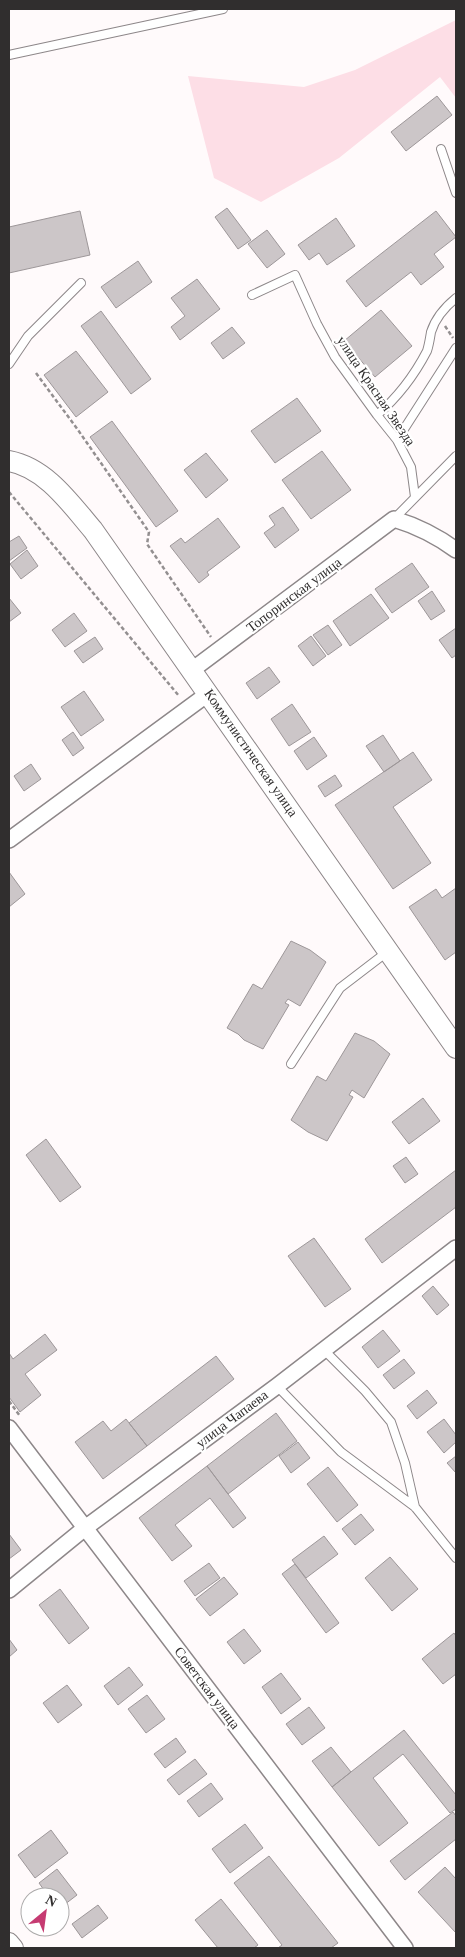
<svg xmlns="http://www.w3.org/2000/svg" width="465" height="1957" viewBox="0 0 465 1957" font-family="Georgia,serif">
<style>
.green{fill:#fddee6}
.building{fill:#ccc6c8;stroke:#9d9799}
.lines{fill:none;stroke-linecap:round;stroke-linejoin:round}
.service-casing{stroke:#8d8789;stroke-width:10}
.minor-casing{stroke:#8d8789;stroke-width:18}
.tertiary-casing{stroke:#8d8789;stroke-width:20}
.secondary-casing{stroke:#8d8789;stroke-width:22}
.path{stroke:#938f90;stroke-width:2.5;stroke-dasharray:4 2.5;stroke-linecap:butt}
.service{stroke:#fff;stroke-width:8}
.minor{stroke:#fff;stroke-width:15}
.tertiary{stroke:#fff;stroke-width:18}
.secondary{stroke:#fff;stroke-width:20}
.labels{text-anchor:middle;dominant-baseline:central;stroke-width:4.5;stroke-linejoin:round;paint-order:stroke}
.street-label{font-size:14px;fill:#302e2e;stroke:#fff}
</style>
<rect width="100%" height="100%" fill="#fffafb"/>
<path class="green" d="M456,20V98L440,77L339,158L261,202L214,178L188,76L304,87L355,70Z"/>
<path class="building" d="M437,96L452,115L406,151L391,132Z
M227,208L251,240L238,249L215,217Z
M80,211L90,255L9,273V227Z
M436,211L456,237L434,254L444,267L421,285L411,272L366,307L346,281Z
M336,218L355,246L327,265L319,253L309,260L298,245Z
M267,230L285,254L267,268L248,244Z
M138,261L152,282L116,308L101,287Z
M197,279L220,309L180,340L171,327L185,316L171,298Z
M381,310L412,346L375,377L344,341Z
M101,311L151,379L131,394L81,326Z
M232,327L245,343L223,359L211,343Z
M76,351L108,392L76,417L44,375Z
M297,398L321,431L275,463L251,431Z
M112,421L178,511L156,527L90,437Z
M322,451L351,490L311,519L282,480Z
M206,453L228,480L206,498L184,470Z
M283,507L299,530L275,548L264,533L275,525L269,516Z
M218,518L240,547L207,572L209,575L199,583L170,546L181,538L185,543Z
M19,536L27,548L9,561V542Z
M27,550L38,566L21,579L10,564Z
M412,563L429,587L392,613L375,589Z
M432,591L445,611L431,620L418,601Z
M371,594L389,618L350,646L333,621Z
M9,598L21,613L9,622Z
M74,613L87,631L65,647L52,630Z
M328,625L342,645L328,655L313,635Z
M456,628V655L452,658L439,640Z
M311,636L326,656L313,666L298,646Z
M95,637L103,649L83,663L74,651Z
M269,667L280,682L257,699L246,683Z
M84,691L104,720L81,736L61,707Z
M292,704L311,732L289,746L271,719Z
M73,732L84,748L73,756L62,740Z
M383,735L400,761L384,772L366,746Z
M314,737L327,756L307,770L294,751Z
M413,752L432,780L393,807L431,863L393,889L335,805Z
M31,764L41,779L24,791L14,776Z
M335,775L342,786L325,797L318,786Z
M9,872L25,894L9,907Z
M456,888V952L445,960L409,907L436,889L442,898Z
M291,941L310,950L326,962L300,1006L288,999L285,1003L289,1005L263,1049L244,1040L238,1034L227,1028L253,984L262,989Z
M355,1033L374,1041L390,1054L364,1098L352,1090L349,1095L353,1097L327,1141L308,1132L291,1120L317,1076L326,1081Z
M423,1098L440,1121L409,1144L392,1122Z
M46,1139L81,1187L60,1202L26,1155Z
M406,1157L418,1174L405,1183L393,1166Z
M456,1170V1207L382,1263L365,1239Z
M314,1238L351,1289L325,1307L288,1256Z
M433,1286L449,1305L437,1315L422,1296Z
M383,1330L400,1351L378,1368L362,1347Z
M45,1334L57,1350L25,1374L41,1395L20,1412L9,1397V1353L13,1359Z
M216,1356L234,1379L147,1446L129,1423Z
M404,1359L415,1373L394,1389L383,1375Z
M427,1390L437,1403L417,1419L407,1406Z
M276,1413L297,1441L228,1494L207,1466Z
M126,1419L147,1446L103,1479L75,1442L103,1421L111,1431Z
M444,1419L456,1435V1442L444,1453L427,1432Z
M298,1442L310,1458L291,1473L279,1456Z
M456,1456V1473L447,1463Z
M207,1466L246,1518L233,1528L210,1498L175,1525L192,1546L172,1561L139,1518Z
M328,1467L358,1505L337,1522L307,1484Z
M361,1514L374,1530L355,1545L342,1529Z
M9,1534L21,1550L9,1559Z
M324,1536L338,1554L306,1578L292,1560Z
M390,1557L418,1589L392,1611L365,1578Z
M209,1563L220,1578L195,1596L184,1581Z
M295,1564L339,1623L326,1633L282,1574Z
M224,1577L238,1594L210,1616L196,1599Z
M60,1589L89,1628L69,1644L39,1605Z
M244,1629L261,1651L244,1664L227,1642Z
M454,1633L456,1636V1674L443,1684L422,1659Z
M9,1639L17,1650L9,1657Z
M129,1667L143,1685L118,1705L104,1686Z
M281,1673L301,1699L281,1714L262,1687Z
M67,1685L82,1705L58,1723L43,1703Z
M147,1695L165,1719L146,1733L128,1709Z
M309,1707L325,1728L302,1745L286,1724Z
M404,1730L456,1795V1809L450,1813L403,1754L373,1778L408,1823L379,1846L332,1787Z
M176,1738L186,1752L165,1768L154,1754Z
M331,1747L351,1772L332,1787L312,1761Z
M195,1759L207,1774L179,1795L167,1780Z
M211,1783L223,1799L199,1817L187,1801Z
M453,1812L456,1816V1839L405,1880L390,1861Z
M245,1824L263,1848L230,1873L212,1849Z
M51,1830L68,1853L35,1878L18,1855Z
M269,1856L338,1943L331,1948H278L282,1945L234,1883Z
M445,1867L456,1879V1933L418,1892Z
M57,1869L77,1895L60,1908V1897H49L39,1883Z
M221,1899L258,1945L254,1948H218L195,1920Z
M98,1905L108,1918L82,1938L72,1924Z"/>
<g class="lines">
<g class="service-casing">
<path id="service" d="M9,55L223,9
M441,149L456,193
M252,295L295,275L317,324L335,357L377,415L397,440L411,467L415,497
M9,364L28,336L81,283
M377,415C398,397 414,376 427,351C429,345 430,338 431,332C435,319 445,307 456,298
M397,440L456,348
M394,519L456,456
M291,1064L340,988L387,952
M324,1350L365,1391L391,1422L405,1463L415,1507
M277,1386L341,1452L415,1507L456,1558"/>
</g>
<g class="minor-casing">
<path id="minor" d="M192,670L394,519C417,526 437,536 456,550
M9,840L209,693
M9,1428L405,1948
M9,1590L85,1528L277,1386L456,1248"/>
</g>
<g class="tertiary-casing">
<path id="tertiary" d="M9,1942L14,1948"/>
</g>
<g class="secondary-casing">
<path id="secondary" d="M9,461C46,468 70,503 93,530L456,1048"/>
</g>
<path class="path" d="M445,326L453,338
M36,373L78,430L149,532L147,544L211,637
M9,492L179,696
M9,1401L20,1416"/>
<use href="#service" class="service"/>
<use href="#minor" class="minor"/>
<use href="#tertiary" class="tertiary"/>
<use href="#secondary" class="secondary"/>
</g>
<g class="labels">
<g class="street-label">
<text transform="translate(376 391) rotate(56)">улица Красная Звезда</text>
<text transform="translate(294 595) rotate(-37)">Топоринская улица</text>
<text transform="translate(251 753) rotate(55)">Коммунистическая улица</text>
<text transform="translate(232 1419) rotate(-37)">улица Чапаева</text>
<text transform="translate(207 1688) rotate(53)">Советская улица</text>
</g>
</g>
<rect width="465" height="1957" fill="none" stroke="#302e2e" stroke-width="20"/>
<g transform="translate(45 1912) rotate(29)"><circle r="24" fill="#ffffff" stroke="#acabab"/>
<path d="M0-4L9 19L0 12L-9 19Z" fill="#c63b72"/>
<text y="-8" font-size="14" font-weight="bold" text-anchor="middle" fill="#302e2e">N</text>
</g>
</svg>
